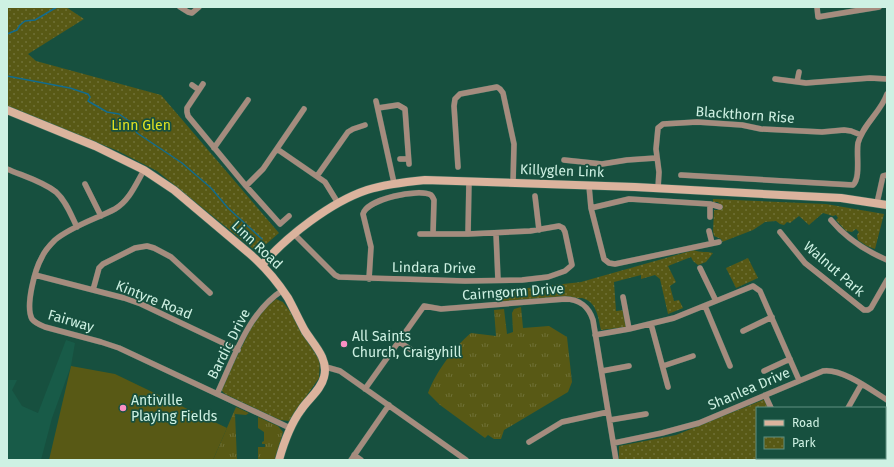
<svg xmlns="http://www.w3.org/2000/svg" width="894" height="467" viewBox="0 0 894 467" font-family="'Fira Sans',sans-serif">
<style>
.built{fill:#185b48}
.grass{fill:url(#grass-tufts)}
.park{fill:url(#park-dots)}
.pitch{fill:#585915}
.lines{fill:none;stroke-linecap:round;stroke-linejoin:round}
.stream{stroke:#126c8e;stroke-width:1.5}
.street-casing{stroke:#386d5d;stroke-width:6}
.secondary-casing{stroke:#386d5d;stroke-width:9}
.street{stroke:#a58c7e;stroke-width:5.5}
.secondary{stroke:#dbb39d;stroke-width:8}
.poi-dot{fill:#fb8fc4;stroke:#17503f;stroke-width:1.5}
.labels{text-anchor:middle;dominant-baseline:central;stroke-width:3.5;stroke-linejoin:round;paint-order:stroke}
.street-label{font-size:14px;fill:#cef1e3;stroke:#17503f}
.park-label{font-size:14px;fill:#e1e221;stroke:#17503f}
.poi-label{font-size:14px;fill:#cef1e3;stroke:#17503f;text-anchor:start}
</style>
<defs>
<pattern id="grass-tufts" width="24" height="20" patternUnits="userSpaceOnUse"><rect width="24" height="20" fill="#585915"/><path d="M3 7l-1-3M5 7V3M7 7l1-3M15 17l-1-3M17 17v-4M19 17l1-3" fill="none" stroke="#6f7137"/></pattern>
<pattern id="park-dots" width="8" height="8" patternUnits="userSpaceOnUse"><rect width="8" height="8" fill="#585915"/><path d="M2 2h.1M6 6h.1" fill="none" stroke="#6f7137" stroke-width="1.8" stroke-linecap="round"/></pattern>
</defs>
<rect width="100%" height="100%" fill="#17503f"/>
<path class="built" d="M66,340L75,343L71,366L52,418L41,460H7V380H17L12,390L22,406L38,413Z"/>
<path class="grass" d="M521,307L523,328L549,326L567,337L572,382L568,392L504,430L501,439H494L488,435L485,438L440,405L428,393C436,372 454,347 471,333L496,336L494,310L504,309L507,334L513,332L512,313L514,309Z
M236,407L249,413L246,415L235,414L237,460H213Z
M258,417L278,426L283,432L275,460L258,459V447H265V444H262V442L264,441V432L258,428Z"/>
<path class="park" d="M7,7H66L84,19L28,54L36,61L161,95L279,233L257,252L157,171L118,151L7,106Z
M713,199L826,204L884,214L875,249L867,246L858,240L857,235L859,232L856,229L852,232L846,231L836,220L838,218L836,215L833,216L823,213L809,225L799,216L790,223L787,222L784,225L780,224L776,221L765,222L753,230L722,242L721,239L714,236L713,231L714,210H718L721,206L718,202H713Z
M694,250C701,253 706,251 713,253L706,262L698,265L693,261L691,257L668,266L676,282L670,286L674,301L679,300L683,308L668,314L660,279L655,275L641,279V275L614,282L616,311L624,310L627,327L601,330C598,317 597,302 582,298L501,302V291L581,282Z
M748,258L758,278L736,288L726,268Z
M276,299L283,302L292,314L320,360L319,378L289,421L280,420L225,394L222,391V387L252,326L262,311Z
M765,399L770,408H757V458H795L796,460H619V446L676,435Z"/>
<path class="pitch" d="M71,366L115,374L227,428L213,460H49Z"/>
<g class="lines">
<path class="stream" d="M7,34L17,30L20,25L25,21L35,20L57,7
M7,76L70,88L88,94L90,97L88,101L107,112L119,114L129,121L137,133L182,163L211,188L228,208L262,239"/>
<g class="street-casing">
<path id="street" d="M180,7L188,12L192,13L199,7
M817,7L818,17L879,7
M775,79L806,83L870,78L887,79
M797,82L799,72
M203,84L187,108V112L188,116L246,186L280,224L289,216
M192,85L199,90
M376,101L394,183
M378,108L398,105L405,109L409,164
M214,148L248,100
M277,149L325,182L338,203
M400,159H408
M564,160L602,164L627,160L656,158
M458,167L454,106L455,99L460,94L497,87L500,89L503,93L514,144L513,183
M7,169C23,176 42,181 56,192C66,201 71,215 77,227
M144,170C136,184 129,201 115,209C96,219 72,226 55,240C50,245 45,250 42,257C35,269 25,306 32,319C35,323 40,325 45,327L101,342L119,348L290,428
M681,175L853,185C861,178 856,154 858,143C863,124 881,112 887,94
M317,176L348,132L353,129L365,125
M85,184L101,216
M246,186L263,169L304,109
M589,186L591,208L604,259L609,263L615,264L719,242
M658,188L659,172L656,149L658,128L663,124L697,122L742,125L761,129L822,132L844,130L851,131L861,135
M535,196L539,230
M877,203L883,176L887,175
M710,204V217
M591,208L629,199L710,204L720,207
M831,220C846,238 866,251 887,260
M709,231L712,243
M780,232L805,263L864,310H868L871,308L887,280
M496,233L498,280
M294,234L335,275L339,277L465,281L522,280L548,277L565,271L572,265L565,232L563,228L559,226L530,231L468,234H420
M468,234L469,181
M700,268L716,301
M35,275L124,298L141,304L238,350
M369,279L371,247L363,214C367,199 419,188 431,195C433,197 433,198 434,200L433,234
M93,290L99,268L103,264L135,248L147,246L154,248L171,257L210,293
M623,297L629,329
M705,306L730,366
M651,324L668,387
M743,331L772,317
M595,335L629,329L674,318L753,286L760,291L799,380
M398,341L419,355
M663,366L693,356
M326,367L340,371L466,460
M602,371L629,366
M764,371L790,359
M365,389L424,306L441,309L565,299C579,299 589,307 593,320L616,460
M217,394C234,358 248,312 283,290
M765,395L771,408
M848,408L861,385
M610,420L646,414
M529,442L562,422L608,412
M614,443L662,433L699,423L823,371C842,368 871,390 887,400
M354,455L361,460
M793,458L794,460
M351,460L389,405"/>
</g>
<g class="secondary-casing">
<path id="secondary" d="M7,110L95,146L144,170L174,190L250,254C265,267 277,281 288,298C294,309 299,320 305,331C314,345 329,359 324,377C321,390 308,399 301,410C290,425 284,442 279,460
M262,265C287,236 331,202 367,190C386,184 405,182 425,180L635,187L781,195L841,198L887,205"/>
</g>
<use href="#street" class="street"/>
<use href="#secondary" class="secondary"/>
</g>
<g class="poi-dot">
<circle cx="344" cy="344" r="4"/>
<circle cx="123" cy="408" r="4"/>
</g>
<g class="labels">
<g class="street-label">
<text transform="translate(745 115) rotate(4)">Blackthorn Rise</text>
<text transform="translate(562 171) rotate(2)">Killyglen Link</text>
<text transform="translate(257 245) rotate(43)">Linn Road</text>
<text transform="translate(434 268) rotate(1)">Lindara Drive</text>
<text transform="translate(834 269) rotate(41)">Walnut Park</text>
<text transform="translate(513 292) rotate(-4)">Cairngorm Drive</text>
<text transform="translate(154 300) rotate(22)">Kintyre Road</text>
<text transform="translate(71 321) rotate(16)">Fairway</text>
<text transform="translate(229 344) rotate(-63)">Bardic Drive</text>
<text transform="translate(749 389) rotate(-23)">Shanlea Drive</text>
</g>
<g class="park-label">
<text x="141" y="125">Linn Glen</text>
</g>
<g class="poi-label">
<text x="352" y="336">All Saints<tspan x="352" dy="16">Church, Craigyhill</tspan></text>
<text x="131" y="400">Antiville<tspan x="131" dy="16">Playing Fields</tspan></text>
</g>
</g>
<rect width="894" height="467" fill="none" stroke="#cef1e3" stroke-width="16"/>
<rect x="756" y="407" width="130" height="52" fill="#17503f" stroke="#609081"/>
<rect x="764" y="420" width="20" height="6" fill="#dbb39d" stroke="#609081"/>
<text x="792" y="427" font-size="12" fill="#cef1e3">Road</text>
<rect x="764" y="437" width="20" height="12" fill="url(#park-dots)" stroke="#609081"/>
<text x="792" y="447" font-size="12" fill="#cef1e3">Park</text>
</svg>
